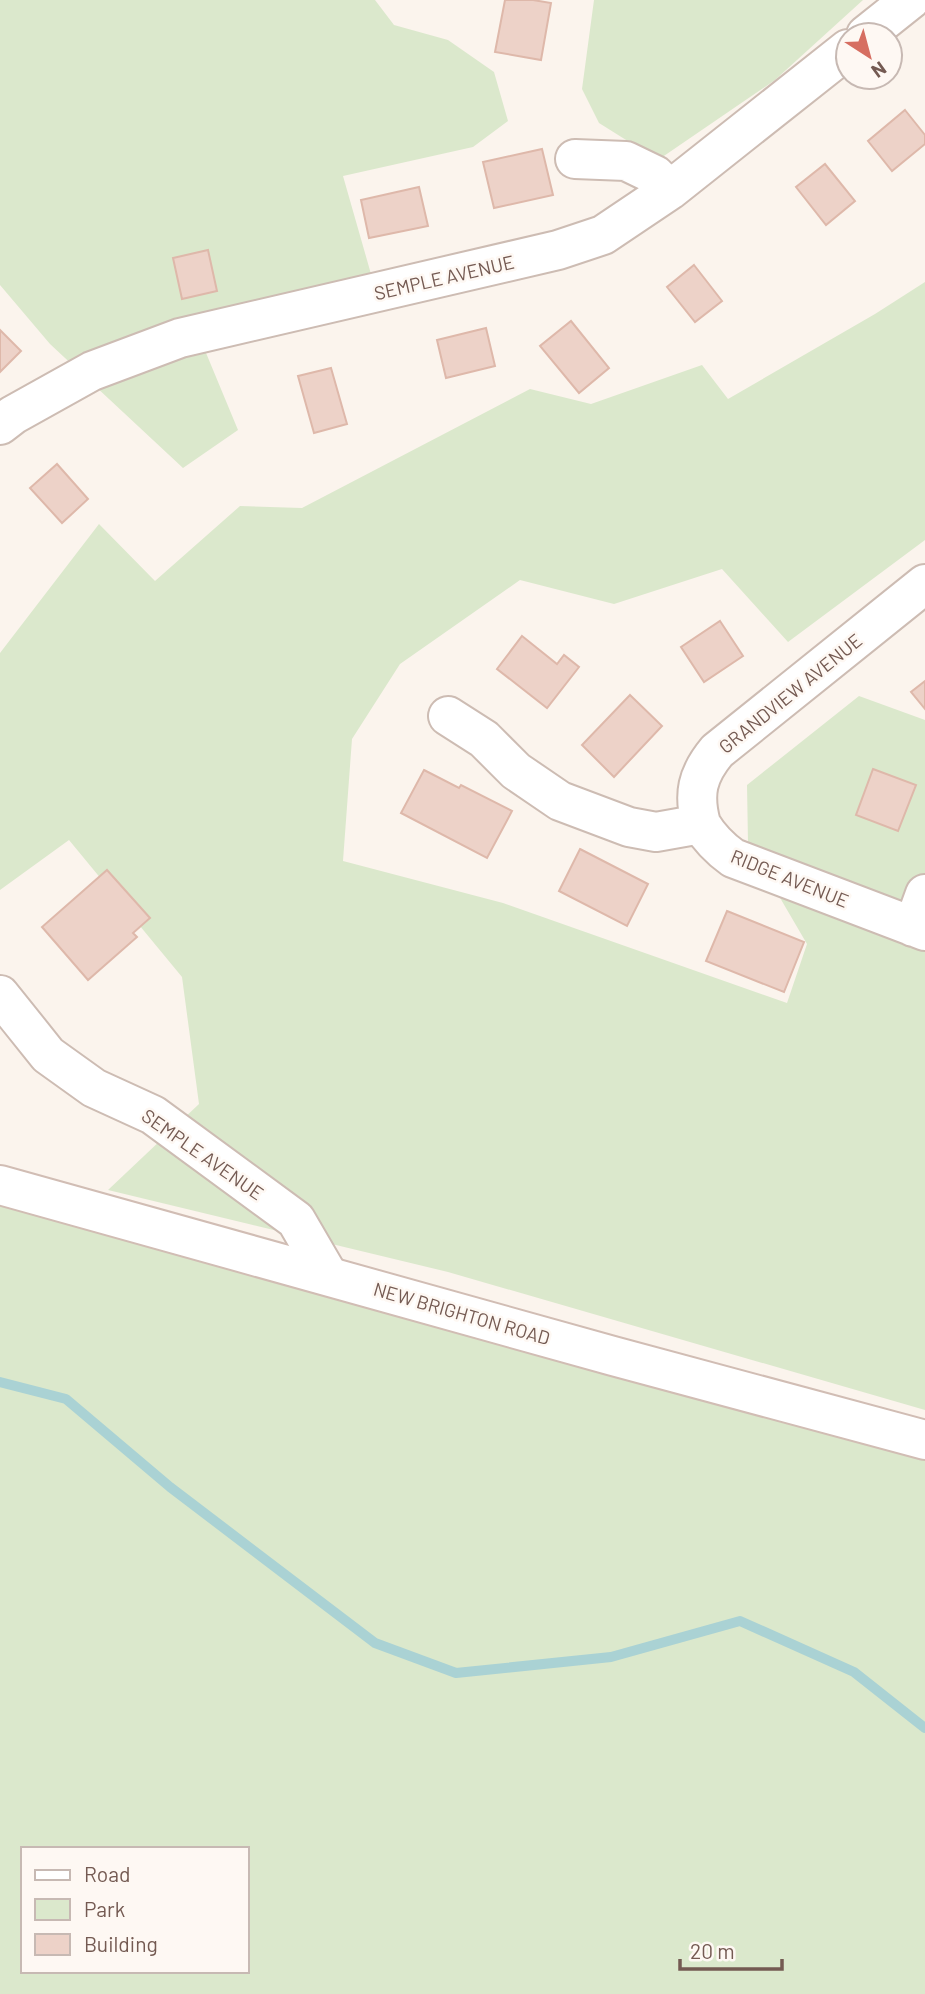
<svg xmlns="http://www.w3.org/2000/svg" width="925" height="1994" viewBox="0 0 925 1994" font-family="Barlow,sans-serif">
<style>
.green{fill:#dbe8cc;fill-rule:evenodd}
.lines{fill:none;stroke-linecap:round;stroke-linejoin:round}
.stream{stroke:#aad2d4;stroke-width:10}
.building{fill:#edd2c8;stroke:#deb8aa;stroke-width:2}
.street-casing{stroke:#cdbcb3;stroke-width:42}
.secondary-casing{stroke:#d1bdb4;stroke-width:42}
.street{stroke:#fff;stroke-width:38}
.secondary{stroke:#fff;stroke-width:38}
.labels{text-anchor:middle;dominant-baseline:central;stroke-width:5;stroke-linejoin:round;paint-order:stroke}
.street-label{font-size:19px;fill:#745a52;stroke:#fef8f3}
</style>
<rect width="100%" height="100%" fill="#fbf4ed"/>
<path class="green" d="M0,0H375L394,25L448,40L494,72L508,121L473,147L343,176L371,274L194,324L238,430L183,468L50,344L0,285Z
M594,0H863L775,80L658,160L599,123L582,89Z
M925,282V540L788,642L722,569L614,604L520,580L400,664L352,739L343,861L503,903L787,1003L807,944L748,843L747,785L859,696L925,720V1410L448,1272L108,1190L199,1104L182,977L69,840L0,890V653L99,524L155,581L240,506L302,508L530,389L591,404L702,365L728,399L875,314Z
M0,1185L925,1440V1994H0ZM23,1849H247V1971H23Z"/>
<g class="lines">
<path class="stream" d="M0,1382L66,1399L170,1487L375,1643L456,1673L611,1657L740,1621L854,1672L925,1728"/>
</g>
<path class="building" d="M505,0H533L551,3L541,60L495,52Z
M905,110L925,135V144L892,171L868,141Z
M542,149L553,195L494,208L483,162Z
M825,164L855,201L826,225L796,187Z
M419,187L428,226L369,238L361,200Z
M208,250L217,291L182,299L173,258Z
M694,265L722,301L695,322L667,287Z
M571,321L609,368L579,393L540,346Z
M486,328L495,366L446,378L437,340Z
M0,330L21,351L0,372Z
M331,368L347,424L314,433L298,376Z
M57,464L88,499L62,523L30,488Z
M720,621L743,656L704,682L681,647Z
M522,636L557,664L564,655L579,667L547,708L497,669Z
M925,681V709L911,692Z
M630,695L662,726L614,777L582,745Z
M873,769L916,785L898,831L856,815Z
M424,770L459,788L461,785L512,811L487,858L401,813Z
M580,849L648,884L627,926L559,891Z
M107,870L150,918L133,933L137,937L88,980L42,927Z
M727,911L804,942L784,992L706,961Z"/>
<g class="lines">
<g class="street-casing">
<path id="street" d="M866,35L910,0
M575,159L626,161L655,175L670,190
M0,425L13,415L92,371L180,338L558,250L603,235L670,190L848,49
M448,716L484,739L516,771L560,801L629,827L656,832L701,824C710,839 719,848 733,858L925,931
M701,824C693,794 697,775 717,751L925,584
M913,927L925,894
M0,995L48,1055L94,1088L153,1115L296,1220L328,1275"/>
</g>
<g class="secondary-casing">
<path id="secondary" d="M0,1185L613,1356L925,1440"/>
</g>
<use href="#street" class="street"/>
<use href="#secondary" class="secondary"/>
</g>
<g class="labels">
<g class="street-label">
<text transform="translate(444 277) rotate(-13)">SEMPLE AVENUE</text>
<text transform="translate(790 693) rotate(-39)">GRANDVIEW AVENUE</text>
<text transform="translate(790 878) rotate(22)">RIDGE AVENUE</text>
<text transform="translate(203 1154) rotate(35)">SEMPLE AVENUE</text>
<text transform="translate(462 1313) rotate(16)">NEW BRIGHTON ROAD</text>
</g>
</g>
<rect x="21" y="1847" width="228" height="126" fill="#fef8f3" stroke="#c7b9b3" stroke-width="2"/>
<rect x="35" y="1870" width="35" height="10" fill="#ffffff" stroke="#c7b9b3" stroke-width="2"/>
<text x="84" y="1882" font-size="21" fill="#745a52">Road</text>
<rect x="35" y="1899" width="35" height="21" fill="#dbe8cc" stroke="#c7b9b3" stroke-width="2"/>
<text x="84" y="1917" font-size="21" fill="#745a52">Park</text>
<rect x="35" y="1934" width="35" height="21" fill="#edd2c8" stroke="#c7b9b3" stroke-width="2"/>
<text x="84" y="1952" font-size="21" fill="#745a52">Building</text>
<g transform="translate(869 56) rotate(144)"><circle r="33" fill="#fef8f3" stroke="#c7b9b3" stroke-width="2"/>
<path d="M0-5L12 26L0 18L-12 26Z" fill="#d66e61"/>
<text y="-10" font-size="19" font-weight="bold" text-anchor="middle" fill="#745a52">N</text>
</g>
<path d="M680 1959v10h102v-10" fill="none" stroke="#745a52" stroke-width="3.5"/>
<text x="690" y="1959" font-size="21" fill="#745a52" stroke="#fef8f3" stroke-width="5" paint-order="stroke">20 m</text>
</svg>
